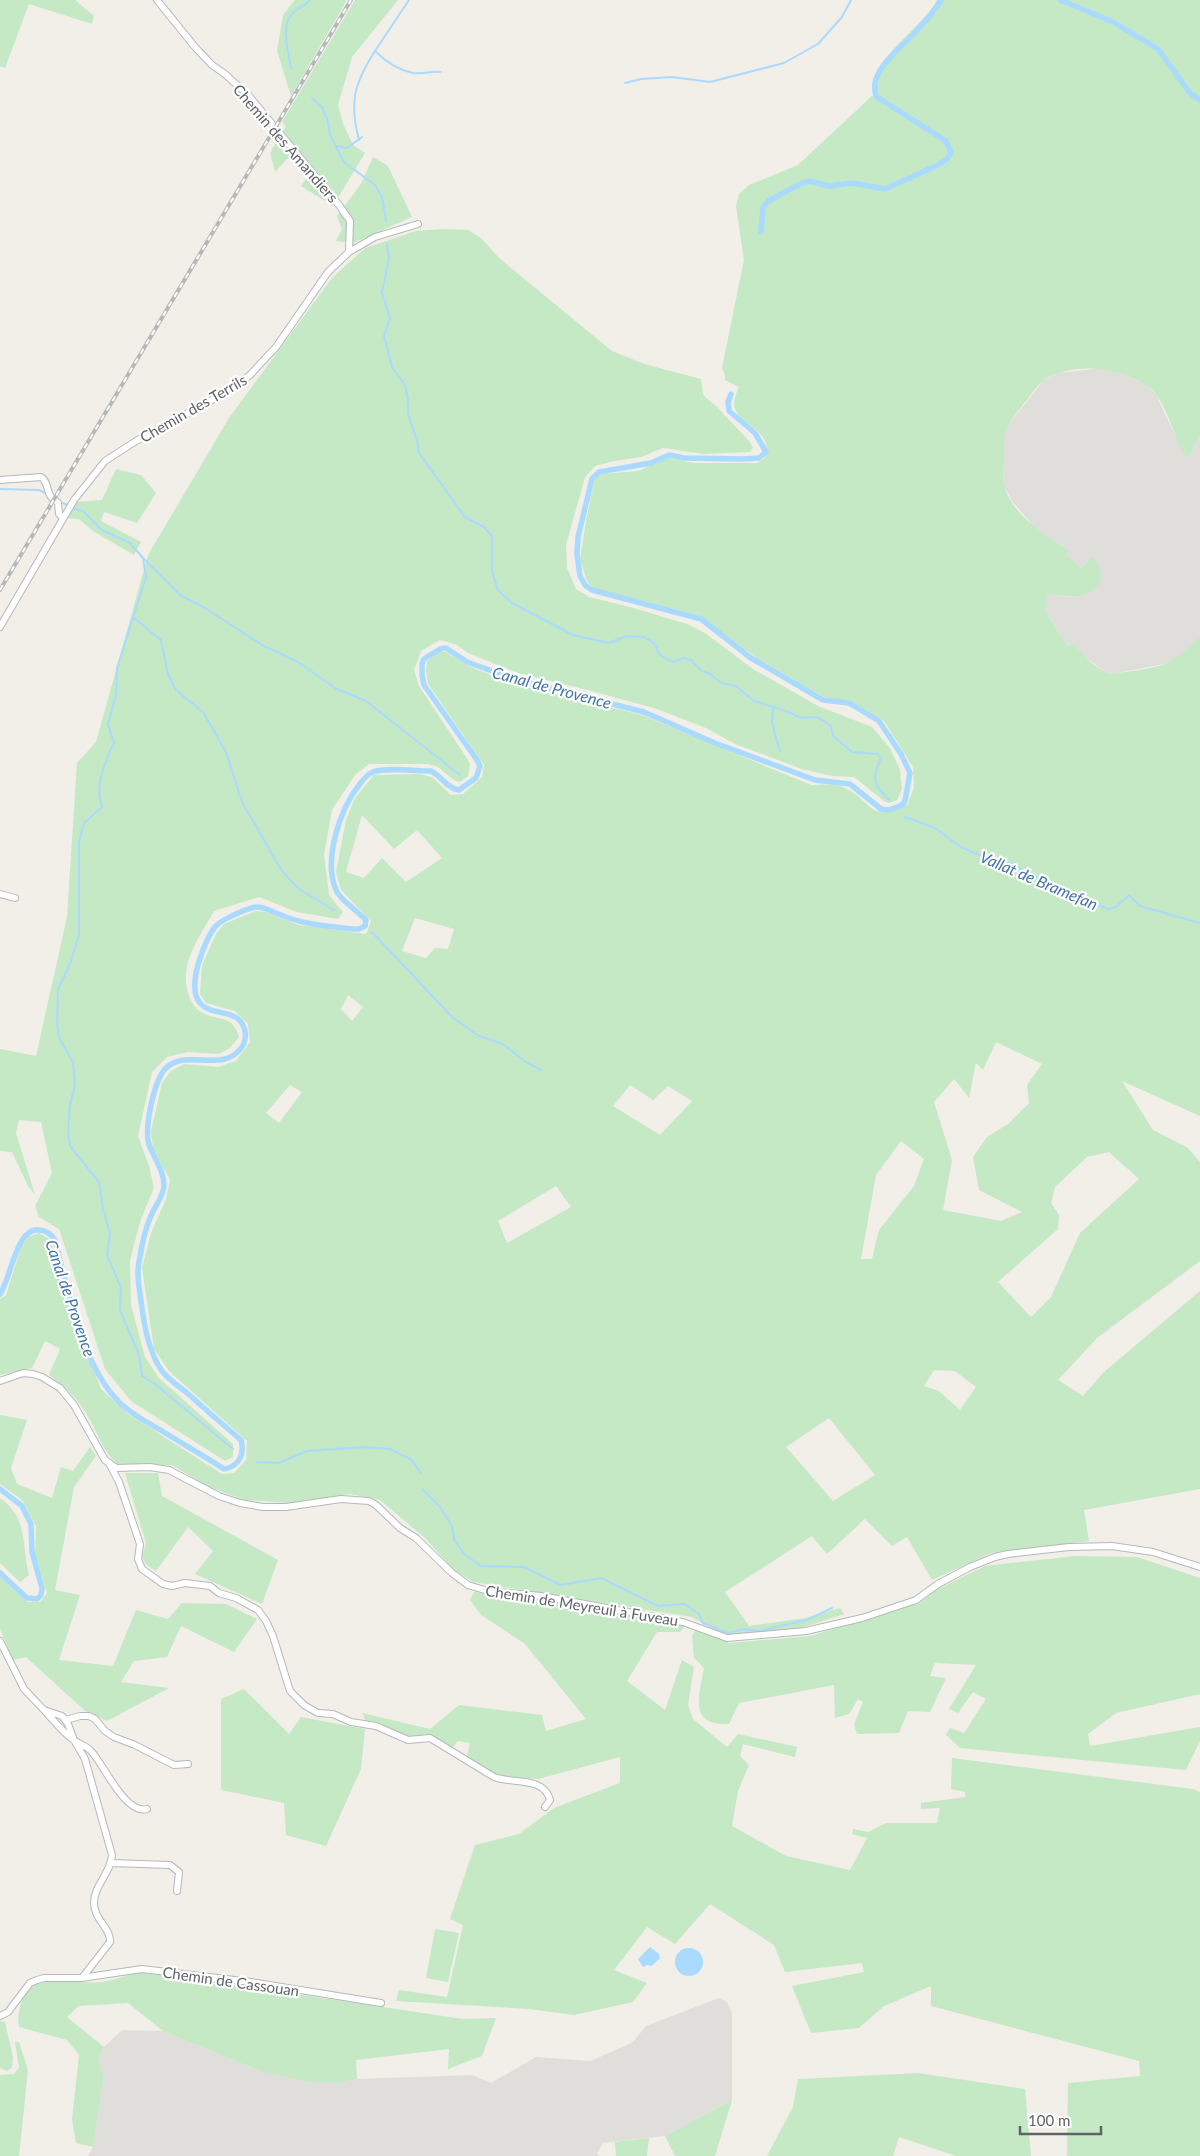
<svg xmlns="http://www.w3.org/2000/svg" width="1200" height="2156" viewBox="0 0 1200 2156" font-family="Lato,sans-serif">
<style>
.industrial{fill:#e0deda}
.green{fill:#c5e8c5;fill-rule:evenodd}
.water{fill:#aadaff}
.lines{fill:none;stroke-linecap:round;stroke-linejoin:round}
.stream{stroke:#aadaff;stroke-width:2}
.canal{stroke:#aadaff;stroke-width:5.5}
.minor-casing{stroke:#b5b8bc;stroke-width:8}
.minor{stroke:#fff;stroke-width:6}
.rail-casing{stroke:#b6b7b8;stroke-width:4}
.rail{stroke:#fff;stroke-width:2;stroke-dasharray:5.5;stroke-linecap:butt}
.labels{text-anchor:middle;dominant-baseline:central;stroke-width:4.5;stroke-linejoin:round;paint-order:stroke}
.street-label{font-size:15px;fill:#5f6368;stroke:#fff}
.water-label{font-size:16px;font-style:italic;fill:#4174aa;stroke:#fff}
</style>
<rect width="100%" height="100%" fill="#f1efe8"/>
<path class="industrial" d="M1103,368L1126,375L1144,384L1156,394L1171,427L1189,456L1200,436V635L1188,649L1170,663L1111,674L1105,672L1081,654L1073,643L1068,646L1045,611L1048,593L1067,597L1080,596L1091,557L1082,568L1066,555L1069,549L1045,536L1035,528L1012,501L1004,486V439L1006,428L1043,381L1058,373Z
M719,1998L727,2002L732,2013V2100L665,2136L603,2143L597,2154L600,2156H88L93,2147L104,2078L99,2057L104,2047L122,2030L163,2031L258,2070L338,2083L357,2079L472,2075L491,2083L536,2057L591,2061L633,2042L646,2026Z"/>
<path class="green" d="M0,0H75L94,16L92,24L29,4L5,68L0,66Z
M295,0H347L291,96L277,51L283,15Z
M355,0H398L352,57L338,105L343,124L353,145L365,153L333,206L301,186L313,168L293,153L275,172L270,153L286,126L282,122Z
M937,0H1200V436L1189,456L1184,457C1178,443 1164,401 1154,392C1128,367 1075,360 1044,380C1036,386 1029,398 1022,406C1004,429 1004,432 1004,461C1004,469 1003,477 1004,484C1010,513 1045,537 1070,550L1066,555L1082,568L1091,557C1100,565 1103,571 1100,583C1087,602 1067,596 1048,594L1045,611L1068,646L1073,643C1082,655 1096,670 1111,674C1156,667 1169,671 1200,635V1116L1122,1081L1153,1130L1188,1148L1200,1162V1261L1097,1338L1058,1380L1083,1396L1104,1372L1200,1291V1489L1084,1510L1089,1541L991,1553L932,1580L907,1537L892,1546L865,1519L827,1554L812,1536L725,1592L749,1626L805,1618L840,1608L844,1614L795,1630L739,1634H723L691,1617L473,1582L453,1569L426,1539L380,1500L350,1494L290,1503L245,1500L209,1487L172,1465L117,1464C103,1451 98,1434 89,1418C78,1399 66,1387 49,1375L60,1349L45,1341L32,1368L0,1375V1299L6,1295L21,1247L28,1237L39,1233L51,1240L61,1285L101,1389L128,1414L222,1474L234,1473L246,1460L247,1441L169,1371L154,1349L142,1268L151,1233L166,1199L170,1180L153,1148L151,1131L162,1083L171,1071L184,1064L218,1067L236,1061L250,1042L248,1024L235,1011L206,1003L200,994L202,965L216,934L224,924L256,911L266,912L298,925L366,934L371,921L341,890L336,872L346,820L355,798L374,775L420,774L432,777L451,795L463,794L482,777L484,765L428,684L426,671L427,661L438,652H446L468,666L513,684L642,715L811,785C821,785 834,783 843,787C874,801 869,825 908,804L914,787L913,767L884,721L852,702L824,697L761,661L698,615L593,588L587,581L580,559L586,521L595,478L602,474L638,471L668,458L694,463H756L764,459L768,451C767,448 766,442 764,439C751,418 723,419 739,387L725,380V375L722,368L744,260L736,206L739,194L749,185L798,165L873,95C865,63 923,28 937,0ZM362,815L394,849L417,830L442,858L406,882L382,858L364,878L346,872ZM415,918L454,929L448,949L435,948L426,958L402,951ZM348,995L363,1007L352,1021L341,1009ZM996,1042L1042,1064L1027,1085L1029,1103L1008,1124L987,1137L973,1157L979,1190L1022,1212L1001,1221L943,1210L952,1160L934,1102L954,1079L969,1098L976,1063L983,1070ZM290,1085L302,1092L279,1123L266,1113ZM630,1085L653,1100L668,1086L692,1101L660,1135L613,1106ZM901,1141L924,1159L914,1186L879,1230L872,1259H861L876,1175ZM1109,1152L1139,1179L1080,1233L1051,1297L1031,1317L998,1282L1058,1229L1059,1215L1051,1203L1055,1187L1087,1157ZM556,1186L571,1207L507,1243L498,1221ZM934,1370L955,1371L976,1387L960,1410L939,1391L924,1386ZM829,1418L875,1475L833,1501L786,1447Z
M373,157L388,166L412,217L353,243L336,241L342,229L337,216L361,184Z
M443,229L468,230L481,238L499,258L612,351L644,364L701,379L703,395L717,407L750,442L753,448L750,452L704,454L663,448L641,457L614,461L595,466L585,477L566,545L567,568L576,589L589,597L630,607L687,624L705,633L753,669L818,706L872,727L890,748L900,770L902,789L897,800L889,803L884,801L854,777L832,776L802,769L735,744L706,728L657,709L588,690L518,673L468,653L457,645L440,640L421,651L414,670L419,686L468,760L470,765L468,776L460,782L454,780L438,767L428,764H369L355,775L332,810L324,854L329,895L343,912L338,919L297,912L259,897L214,911C200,937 179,962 188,993C191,1003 196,1011 207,1015C225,1021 233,1017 239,1037L230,1048L219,1054L188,1052L167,1057L152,1072L138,1136L149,1166L154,1188L141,1219L130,1260L131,1305L145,1357L159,1378L233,1444V1457L225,1461L131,1401L105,1369L59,1229L39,1217L35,1206L52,1173L41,1122L19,1120L16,1133L35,1195L28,1186L12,1152L0,1151V1049L36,1056L67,917L77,763L96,742L148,555L229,418L332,278L365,248L416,231Z
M116,469L141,475L156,493L137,523L104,512L101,521L141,542L134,555L93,531L79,519L66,518L76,502L102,500Z
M0,1415L27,1420L11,1468L17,1484L52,1498L61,1467L73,1471L90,1447L96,1456L74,1487L55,1590L80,1595L59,1660L113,1666L136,1610L168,1619L182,1603L226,1604L257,1619L234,1652L181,1626L167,1657L134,1661L121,1682L169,1688L107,1721L84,1710L26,1657L13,1660L0,1629V1577L28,1602H40L47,1593L35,1554L36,1526L22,1500L0,1484Z
M125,1473H158L162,1496L278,1560L262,1604L195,1574L213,1551L188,1527L156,1571L146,1564L142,1557L146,1543Z
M0,1498C29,1519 21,1544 29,1575L20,1582L0,1563Z
M1075,1556L1137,1557L1200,1578V1694L1116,1713L1088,1734L1090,1746L1200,1727V1741L1186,1770L960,1748L946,1735L950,1728L964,1733L986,1699L973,1692L958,1713L949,1709L976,1665L935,1663L930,1676L946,1678L930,1712L908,1711L899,1733L857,1734L854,1724L863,1702L858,1699L849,1714L835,1718L834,1685L739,1703L729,1724C688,1726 699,1695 704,1668L694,1658L692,1637L696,1628L729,1643L810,1636L920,1603L936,1590L985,1566Z
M474,1592L555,1601L686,1625L680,1632H657L627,1681L665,1710L682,1660L694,1667L688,1705L693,1719L727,1747L738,1734L797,1747L795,1757L743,1744L740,1756L749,1765L738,1791L732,1826L786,1856L850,1870L867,1838L852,1834L853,1829L868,1832L886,1823H937L940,1808L921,1809V1803L965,1797V1792L951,1789L952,1758L1193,1789L1200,1792V2156H1067L1068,2083L1140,2076L1139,2061L931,2006V1986L884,2006L859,2028L811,2033L792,1986L864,1972L862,1963L785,1972L774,1945L710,1904L675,1944L647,1927L614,1970L647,1983L633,2002L574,2015L529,2009L396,2001L399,1990L447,1997L463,1925L450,1919L475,1845L519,1834L554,1808L620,1783V1757L538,1779L500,1777L467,1756L470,1743L458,1741L453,1747L427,1734L409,1737L366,1721L362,1713L430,1729L459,1705L542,1715L546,1731L586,1719L525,1644L481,1615L470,1600Z
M244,1689L289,1734L301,1717L365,1729L361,1769L326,1846L286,1835L284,1803L221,1790V1699Z
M435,1929L459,1933L448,1982L426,1978Z
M143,1971L463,2019L496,2018L482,2056L448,2069L449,2049L356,2060L357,2079L338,2083L303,2081L258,2070L163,2031L128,2003L79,2006L67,2017L104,2047L99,2057L104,2078L93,2147L76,2143L72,2119L79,2055L67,2040L19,2027C18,2017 18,2011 22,2001C35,1968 75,1986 102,1982C115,1980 129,1975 143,1971Z
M0,2021L5,2022L13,2057L12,2068L7,2071L0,2068Z
M15,2042H19L28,2070L19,2156H0V2075L14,2074L19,2068Z
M918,2073L1025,2089L1031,2156H956L899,2137L893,2156H767L793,2107L798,2079Z
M732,2100L715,2156H675L665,2136Z
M649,2138L647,2156H616L615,2142Z"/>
<path class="water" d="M650,1947L659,1954L660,1958L652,1966L647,1965L643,1967L638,1959Z
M675 1962a14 14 0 1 1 28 0a14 14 0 1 1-28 0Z"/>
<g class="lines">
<path class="stream" d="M409,0L375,51C385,61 398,70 413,73C422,74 432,71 441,72
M291,69C289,53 279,23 294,12C300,7 305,5 310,0
M625,83L641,79L672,77L710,82L784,63L818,44L842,17L851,0
M312,98L322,107L328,121L330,135L344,162L375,185L382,197L386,221
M359,140C349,102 354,84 375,51
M336,146L347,148L362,137
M387,244L389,258L382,293L390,318L384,336L392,367L405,385L408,400V414L417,440L419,453L465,517L484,527L492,536V572L498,590L512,603L573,635L609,643L626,636L644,637L654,643L659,654L666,659L674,662L684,658L691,660L702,671L710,674L721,683L736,686L754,701L786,711L801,718L817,717L824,721L831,726L833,736L852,752L878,754L881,758C871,780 873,783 889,800
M0,489L39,490L45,493
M63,503L67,505
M72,508L83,511L102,530L130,543L143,558L146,577L117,668L116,695L108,725L114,742C105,764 94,784 102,807L84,823L79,842V935L70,964L58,989L57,1022L59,1038L73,1062L75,1085L70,1105L68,1133L70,1146L99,1182L103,1209L110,1233L107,1255L121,1288L120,1310L139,1355L142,1376L155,1384L233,1449
M143,558L180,595L205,608L262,645L298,662L335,688L366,701L460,775
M133,617L161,640L168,674L176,690L203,712L226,752L242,802L282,871L299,889L334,910
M773,708L772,723L780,751
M905,817L935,828L961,847L986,858L1011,864L1061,890L1108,909L1116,907L1129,895L1140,906L1200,923
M372,932L452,1017L479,1036L503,1044L526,1062L541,1070
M257,1462L279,1463L307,1451L365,1447L390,1449L412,1460L421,1473
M422,1489L440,1507L452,1526L454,1539L464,1554L481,1566L524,1567L561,1585L601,1578L658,1606L685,1604L699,1614L703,1623L728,1633L744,1629L758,1631L807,1620L832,1608"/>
<path class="canal" d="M1060,0L1113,22L1158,49L1190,93L1200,100
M761,232L763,208L768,201L802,183L810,181L829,186L852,183L885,189L936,166L947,159L951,153L946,141L877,97C864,73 906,44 919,28C927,20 935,10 941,0
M0,1294C11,1279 16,1227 39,1230C46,1230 51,1234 55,1240C68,1291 82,1367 121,1404C133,1415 148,1423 162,1431C183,1444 204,1456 224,1469C239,1466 245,1455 241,1440C222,1424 204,1408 186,1392C178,1386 168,1379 162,1371C148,1351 144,1324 141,1301C139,1287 136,1271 140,1257C142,1244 145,1230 150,1218C154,1207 164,1196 164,1185C164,1171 155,1160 150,1147C143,1132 153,1088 162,1073C181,1044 222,1076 242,1047C245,1043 246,1036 245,1031C239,1006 213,1018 200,1003C186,987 204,941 215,927C220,920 246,909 255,907C264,906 273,912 281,915C304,925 329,926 353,929H359L365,926L366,920C358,911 340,900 336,890C323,860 340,809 359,785C363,780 367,774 373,772C383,767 418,771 431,771C441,776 448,789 459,790L476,778L480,766L477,760L424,685L422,675V664L424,659L440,649L446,648L467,662L517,680L644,712L715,743L815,780L850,784L881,809L889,810L902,805L905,801L910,773L901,754L879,721L849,703L823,700L751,658L701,619L592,590L585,585L580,576L577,554L578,537L592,479L599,472L651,463L669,455L684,458L741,459L759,458L766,452L755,433L729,411L728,402L731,394
M0,1489L22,1506L31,1524L32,1552L42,1588L41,1595L37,1599L27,1598L0,1573"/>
<g class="minor-casing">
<path id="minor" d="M157,0L195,47L212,65L225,74L249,96L339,205L350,221L349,252
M0,480L41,477C49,482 46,492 52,498
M55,500L58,503L59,514L63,518
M0,627L74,500L105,461L136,441L227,392L250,375L276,347L328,272L349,252L375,237L418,224
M0,894L15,898
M0,1381L23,1373L33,1374L42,1377L60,1388L74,1405L105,1460L116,1468L150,1467L169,1470L219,1496L240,1503L263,1507H286L341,1499L369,1501L376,1505L400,1528L416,1538L452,1573L468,1585L488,1591L541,1596L683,1622L727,1638L806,1631L862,1618L916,1600L938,1584L970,1567L995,1557L1008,1554L1069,1547L1112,1546L1153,1552L1200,1567
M110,1465L119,1482L140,1544L138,1559L142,1569L163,1584L172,1586L185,1583L210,1586L219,1593L236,1598L258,1610L266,1621L273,1636L290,1691L304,1705L318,1713L333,1714L351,1722L376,1726L408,1740L430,1738L494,1777C512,1784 544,1776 550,1800L545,1807
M0,1641L24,1689L44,1710L62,1716L68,1724L74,1740L85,1759L112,1855C111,1873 94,1885 94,1903C94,1920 111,1928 110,1942L82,1978
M45,1711C54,1721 63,1733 75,1741C80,1744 86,1746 91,1751C103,1763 125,1815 147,1809
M66,1720L80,1716H89L95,1719L105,1731L114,1737L135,1745L174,1765L188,1764
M112,1863L170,1865L179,1872L177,1891
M0,2016L8,2012L30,1983L37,1980L44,1978H81L142,1969L251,1982L381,2003"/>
</g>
<use href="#minor" class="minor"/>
<g class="rail-casing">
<path id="rail" d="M0,590L351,0"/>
</g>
<use href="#rail" class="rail"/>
</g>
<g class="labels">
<g class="street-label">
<text transform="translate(286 143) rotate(49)">Chemin des Amandiers</text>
<text transform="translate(193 408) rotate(-30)">Chemin des Terrils</text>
<text transform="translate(582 1605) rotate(9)">Chemin de Meyreuil à Fuveau</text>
<text transform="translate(231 1981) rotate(8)">Chemin de Cassouan</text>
</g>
<g class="water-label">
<text transform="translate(552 687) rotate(15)">Canal de Provence</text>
<text transform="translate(1039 880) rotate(23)">Vallat de Bramefan</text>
<text transform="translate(71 1298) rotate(71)">Canal de Provence</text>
</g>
</g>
<path d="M1020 2126v8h81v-8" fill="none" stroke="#5f6368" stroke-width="2.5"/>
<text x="1028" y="2126" font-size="15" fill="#5f6368" stroke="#ffffff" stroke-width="4" paint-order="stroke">100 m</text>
</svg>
